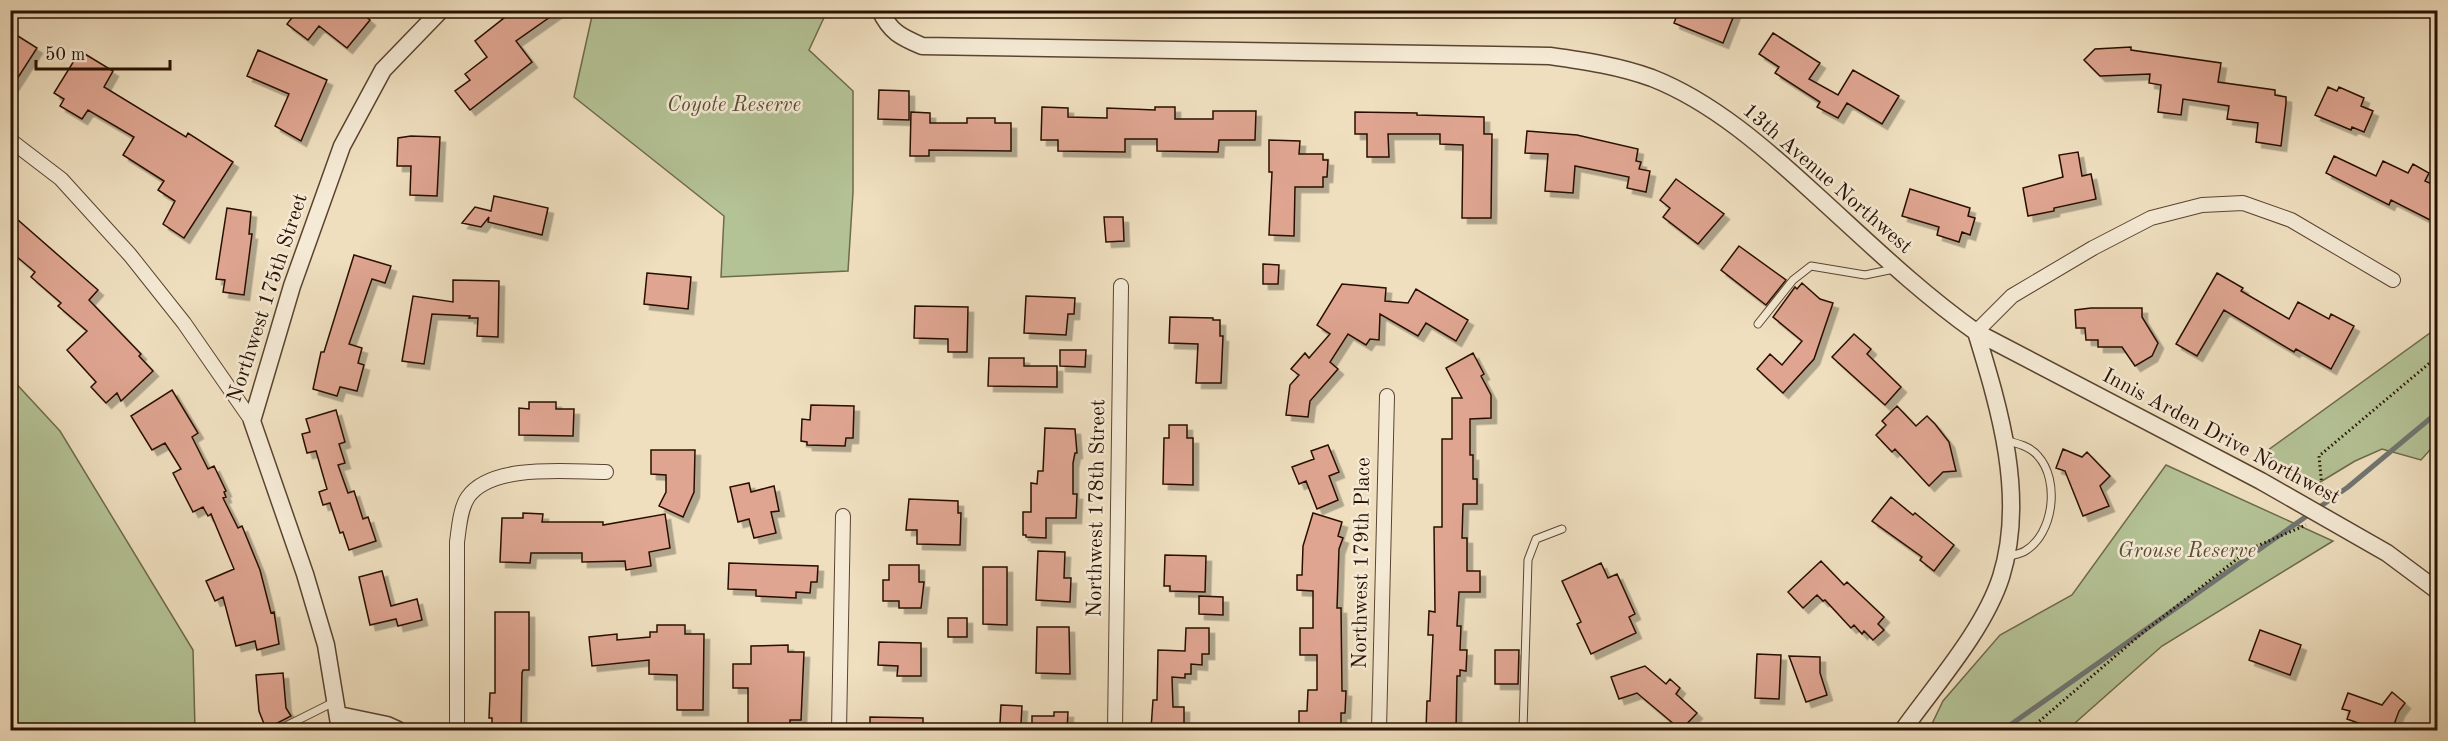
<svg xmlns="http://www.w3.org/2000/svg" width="2448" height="741" viewBox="0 0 2448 741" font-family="'Old Standard TT',serif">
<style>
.green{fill:#b4c396;stroke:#6e6a4c;stroke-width:1.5}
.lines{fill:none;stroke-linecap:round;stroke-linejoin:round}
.stream{stroke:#707672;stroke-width:5}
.building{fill:#dfa591;stroke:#291001;stroke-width:1.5;filter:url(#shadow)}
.service-casing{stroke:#5a4430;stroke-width:9}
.minor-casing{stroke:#5a4430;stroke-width:16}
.tertiary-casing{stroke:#5a4430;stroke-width:19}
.path{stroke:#291001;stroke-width:3;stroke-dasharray:1.5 3;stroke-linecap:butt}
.service{stroke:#f5ead5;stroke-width:7}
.minor{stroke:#f5ead5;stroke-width:14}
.tertiary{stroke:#f5ead5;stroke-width:16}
.labels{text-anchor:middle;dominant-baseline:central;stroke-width:5;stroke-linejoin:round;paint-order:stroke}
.park-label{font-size:21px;font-style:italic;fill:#5a4f35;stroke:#f5ead5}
.street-label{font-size:21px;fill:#291001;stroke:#f5ead5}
</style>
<defs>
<filter id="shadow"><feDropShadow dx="5.5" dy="5.5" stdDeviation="0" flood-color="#0004"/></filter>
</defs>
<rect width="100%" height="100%" fill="#efdfbf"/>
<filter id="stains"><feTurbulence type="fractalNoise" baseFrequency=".00333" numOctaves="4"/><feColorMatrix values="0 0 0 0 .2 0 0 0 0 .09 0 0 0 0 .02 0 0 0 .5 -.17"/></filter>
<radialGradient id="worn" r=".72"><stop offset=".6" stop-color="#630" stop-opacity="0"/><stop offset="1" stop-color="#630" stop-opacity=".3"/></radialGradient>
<path class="green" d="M601,11H827L809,50L853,91V192L848,271L721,277L724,216L574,97L592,16Z
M2437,328V442L2421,460L2382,449L2355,461L2312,487L2264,453Z
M10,377L60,431L193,650L195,730H11Z
M2166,465L2333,541L2162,646L2067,730H1929L1943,701L2000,635L2072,595Z"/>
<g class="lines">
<path class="stream" d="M2003,730L2348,487L2438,412"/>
</g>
<path class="building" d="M298,10H358L370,20L347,48L319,26L308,40L287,24Z
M514,10H560L516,41L532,62L470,110L455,91L470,80L465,74L487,57L475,41Z
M1679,10H1736L1723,43L1674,23Z
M10,31L37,48L10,90Z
M1773,33L1820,63L1809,79L1838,95L1853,70L1899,96L1882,124L1847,103L1838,118L1817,107L1820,102L1775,73L1779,67L1759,54Z
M2131,47V50L2221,63L2218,82L2275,90V95L2286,97V103L2281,146L2256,142L2258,123L2227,119L2229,106L2183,99L2181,115L2158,112L2161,85L2149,83L2150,74L2100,76L2084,60L2095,49Z
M258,50L327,80L301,141L275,126L289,94L247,76Z
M80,51L113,71L104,87L186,137L188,133L233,162L184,238L163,224L175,201L158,190L164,181L123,155L134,137L88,110L82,119L60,106L64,99L54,93Z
M2328,87L2337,91L2339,87L2364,98L2361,106L2373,111L2364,132L2352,127L2351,130L2315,115Z
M879,90L909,91V120L878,119Z
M1042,107L1068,108V117L1107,118V108L1155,110V107H1175V119H1213V111H1256L1255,140H1219L1218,152L1157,151V139H1125V152L1058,151V140H1041Z
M911,112L930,113V123H967V118H995V123H1011V151L929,150V156H910Z
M1355,112L1417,113V115L1484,117V134H1492L1491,218H1462L1463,145L1440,144V134H1388L1389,157H1367V134H1355Z
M1527,131L1577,135L1638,149L1636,161L1641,162L1639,169L1650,171L1646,192L1627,188L1629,177L1575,166L1573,193L1545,191L1548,154L1525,153Z
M411,136L440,137L437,196L410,195L411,166H397L398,138Z
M1269,140L1300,141L1299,154H1323V160H1328L1327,177H1323V187H1295L1294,236L1269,235L1272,172H1269Z
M2078,152L2082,176L2091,174L2096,199L2054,208V211L2028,216L2023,188L2063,177L2059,155Z
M2334,156L2376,176L2383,161L2408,173L2413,164L2429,173L2425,181L2438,187V224L2391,200L2389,205L2326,173Z
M1676,179L1724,214L1698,244L1663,217L1670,208L1660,200Z
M1910,189L1970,208L1968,216L1975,218L1970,235L1962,232L1959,242L1937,235L1939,227L1902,216Z
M494,196L548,208L542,235L488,222L489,217L481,227L462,223L475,207L491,211Z
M227,208L251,212L249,234H252L244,295L223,292L225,280L216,279Z
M10,213L98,290L89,300L141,354L139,356L153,371L121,401L117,393L106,403L91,387L96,382L67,350L87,331L58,306L61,303L31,277L35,272L10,251Z
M1104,217H1123L1124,241L1106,242Z
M1739,246L1786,280L1766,305L1721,270Z
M354,255L391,266L385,283L372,279L349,344L362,348L358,363L364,365L357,391L340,387L337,396L313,389L321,352H324Z
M1263,264L1279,265L1278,284H1263Z
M647,273L691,277L688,309L644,304Z
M2217,273L2243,288L2241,291L2289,319L2298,302L2329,319L2331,314L2354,326L2331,369L2296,349L2294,352L2224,310L2197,356L2176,344Z
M453,280L499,281L498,337L477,336L478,318H469L470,316L432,314L424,364L402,361L413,296L453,302Z
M1802,283L1820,299L1833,303L1814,359L1783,393L1757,369L1770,354L1782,365L1802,341L1773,317L1795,287L1797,289Z
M1342,284L1386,288L1385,301L1408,303L1416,289L1468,320L1456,341L1426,323L1418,336L1380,314L1379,340L1370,339L1366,345L1348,334L1330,362L1338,369L1310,401L1308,417L1286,415L1290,385L1299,375L1291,369L1305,353L1309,358L1330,334L1317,325Z
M1026,296L1075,298L1074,314H1068L1066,335L1024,333Z
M915,306L968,307L967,352H948V339L914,338Z
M2091,308H2142V317L2158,343L2152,356L2135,366L2122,347H2098V340H2086L2085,328H2076L2075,310Z
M1170,317L1213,318V320H1220V336H1223L1221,383H1196L1198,344L1169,343Z
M1854,334L1871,349L1867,354L1901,387L1885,405L1832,357Z
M1060,350H1086L1085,367L1060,366Z
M1473,353L1484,374L1481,376L1491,395V418L1470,419V455H1473V479H1477V504H1463L1462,538H1467V571H1480V592H1459L1457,626H1461L1460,650H1467L1466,671L1460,670V676H1457L1456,730H1426L1427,701H1430L1433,635H1428L1429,611L1435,612L1434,527H1442V439H1452V398H1462L1446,368Z
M989,358H1024V366H1057V387L988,386Z
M172,390L198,433L192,437L208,469L214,466L226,491L224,492L226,497L223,498L238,528L242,526L260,570L271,613L274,612L279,644L257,650L255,641L236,646L223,597L215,601L206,581L234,569L211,514L208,516L203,507L193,512L173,473L181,469L165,443L152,450L131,416Z
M529,402H556V409H574L573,436L519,435V408L529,409Z
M811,405L854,406L853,438H846L845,446L807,445V442L801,441L802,419L810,420Z
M1897,406L1916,426L1927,416L1935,424L1949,442L1956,471L1943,472L1929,486L1895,449L1892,452L1876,435L1886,425L1882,421Z
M336,410L345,442L339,444L345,463L338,465L348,493L354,491L363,519L368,517L376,541L349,550L343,532L340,533L330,503L323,505L319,492L327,489L316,451L307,453L302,434L310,432L306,419Z
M1169,425H1187V438H1193V485L1163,484L1164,438H1169Z
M1045,428L1075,429L1077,453H1075L1073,463V494H1077L1076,518H1046V538L1026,537V535H1023V512H1031V483L1037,484L1038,471H1043Z
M1328,445L1339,472L1329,476L1338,500L1317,509L1306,481L1299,484L1292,467L1314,459L1311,451Z
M2063,449L2082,457L2087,452L2110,476L2100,486L2109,506L2083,516L2065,471L2056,468Z
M651,450H695L694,492L683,517L659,506L666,492V475L651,474Z
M749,483L751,492L774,486L779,511L771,512L776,533L754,538L749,519L738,522L730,487Z
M1891,497L1913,515L1915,513L1954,545L1934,571L1920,560L1922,557L1872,521Z
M909,499L958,501V513H961L960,545L917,544V530H906Z
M523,513L543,514L542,522H603V525L665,514L670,548L649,552L651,566L626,570L625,561L582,562V553H531L530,563L500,562L502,518H523Z
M1313,513L1342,522L1338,536L1343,538L1339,549L1337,608H1341L1342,691H1346L1345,713H1341V730H1299V711H1307L1308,690H1317V655H1300V628H1313V591L1297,590V575H1302L1303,546Z
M1038,551L1065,552L1064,578H1071L1070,602L1036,600Z
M1165,555L1206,556L1205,592L1170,591V586H1164Z
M1821,561L1844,585L1847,582L1884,617L1878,624L1884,630L1873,640L1864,631L1862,634L1854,625L1851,628L1825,600L1823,601L1817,595L1803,608L1788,592Z
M729,563L818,566L817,582H811L810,593L796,592V598L756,596V590L728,589Z
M1601,563L1608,578L1617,574L1635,614L1629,617L1636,633L1591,654L1577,624L1581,622L1562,581Z
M889,565H919V582H924L921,608H899V601H883V580H889Z
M983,567H1007V625L983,624Z
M382,571L391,606L417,599L422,620L398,626L396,619L370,625L359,577Z
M1199,596L1223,597V615L1199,614Z
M495,612H529V670H523L522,673L521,730H492V718H489L490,693H495Z
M948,618H967V637H948Z
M657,625H685V634H704L703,710H677V675L649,674V660L592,666L589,637L617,634V640L650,637V632H657Z
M1037,627H1069L1070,674L1036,673Z
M1186,628H1209V654H1202V665L1191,664V674H1185V678L1172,677L1173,707H1184V730L1151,729L1153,700H1157L1158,650L1185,651Z
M2260,630L2301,645L2290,675L2249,660Z
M879,642L921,643V676H897L898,666L878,665Z
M788,645V652H804L801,720H790V728H783V730H752V728H748V688H733V664H751V646Z
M1495,650H1519L1518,684H1495Z
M1757,654L1781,655L1779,699L1755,698Z
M1789,656L1820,657V673L1827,695L1806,702Z
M1645,666L1666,684L1670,679L1680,688L1676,694L1697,713L1681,730L1637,693L1619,699L1611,677Z
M283,673L286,708L291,716L266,729L259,711L256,675Z
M2392,692L2405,703L2399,711L2392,730H2371L2372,728L2347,719L2350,711L2342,709L2348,693L2382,705Z
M1001,705L1022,706L1021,724L1000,723Z
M1054,712H1068L1067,730H1032V716H1054Z
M870,717L923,718V730H870Z"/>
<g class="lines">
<g class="service-casing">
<path id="service" d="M1758,324L1793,280L1811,266L1865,275L1894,269
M2004,440C2016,443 2030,446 2038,456C2060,480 2054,534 2025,551C2020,554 2013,555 2007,557
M282,728L334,702
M1523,730L1528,560L1536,539L1562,529"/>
</g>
<g class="minor-casing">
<path id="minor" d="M10,140L61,179L130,255L184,323L252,421
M1976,332L2012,296L2093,248L2151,218L2202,205L2243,203L2291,220L2393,280
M457,730V542C459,528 460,509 468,497C492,463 569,472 606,472
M839,730L843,516
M1115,730L1121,286
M1379,730L1387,396"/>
</g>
<g class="tertiary-casing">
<path id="tertiary" d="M880,10C890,32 901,37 922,46L1550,56C1585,61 1619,66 1652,78C1713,102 1766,149 1814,193C1867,241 1918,291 1976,332L2261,481L2387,553L2438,591
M339,715L387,725L398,730
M340,730L326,645L305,574L252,421L292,286L342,146L383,70L441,10
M1903,730C1935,685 1984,630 2001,577C2026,497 2000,410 1976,332"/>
</g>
<path class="path" d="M2323,498L2319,456L2438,356
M2029,730L2146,630L2250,549L2306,525"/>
<use href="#service" class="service"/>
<use href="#minor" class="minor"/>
<use href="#tertiary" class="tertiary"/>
</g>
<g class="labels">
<g class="park-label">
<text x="734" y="105">Coyote Reserve</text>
<text x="2187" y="551">Grouse Reserve</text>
</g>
<g class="street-label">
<text transform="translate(1827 179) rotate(41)">13th Avenue Northwest</text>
<text transform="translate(268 298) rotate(-72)">Northwest 175th Street</text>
<text transform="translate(2221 437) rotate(28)">Innis Arden Drive Northwest</text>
<text transform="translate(1097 508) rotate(-89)">Northwest 178th Street</text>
<text transform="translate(1362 563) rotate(-89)">Northwest 179th Place</text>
</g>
</g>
<rect width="2448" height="741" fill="none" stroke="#efdfbf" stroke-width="36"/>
<rect x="12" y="12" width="2424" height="717" fill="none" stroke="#291001" stroke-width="3"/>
<rect x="18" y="18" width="2412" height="705" fill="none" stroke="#291001" stroke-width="1.5"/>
<path d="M36 60v9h134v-9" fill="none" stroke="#291001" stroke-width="3"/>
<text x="45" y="60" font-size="18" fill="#291001" stroke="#f5ead5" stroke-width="4.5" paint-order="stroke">50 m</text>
<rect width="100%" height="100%" filter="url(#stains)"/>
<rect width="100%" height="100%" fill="url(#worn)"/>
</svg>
